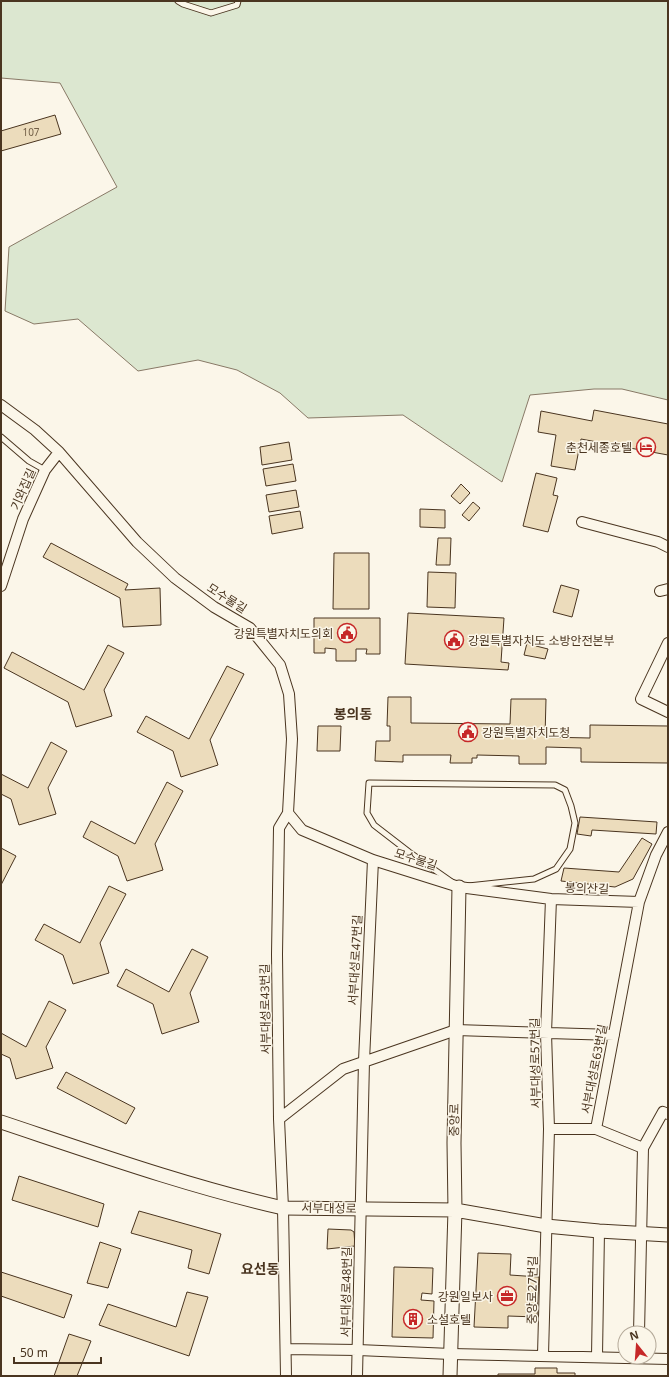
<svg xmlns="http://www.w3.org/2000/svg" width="669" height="1377" viewBox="0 0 669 1377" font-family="'Noto Sans','Noto Sans KR',sans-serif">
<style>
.green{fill:#dce7d0;stroke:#887966}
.building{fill:#ecdcbc;stroke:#4a3520}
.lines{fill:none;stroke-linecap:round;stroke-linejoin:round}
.service-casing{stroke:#4a3520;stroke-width:7}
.minor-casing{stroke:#4a3520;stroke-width:12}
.tertiary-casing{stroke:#4a3520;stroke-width:15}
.service{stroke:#fbf6e9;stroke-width:5}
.minor{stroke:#fbf6e9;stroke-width:10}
.tertiary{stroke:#fbf6e9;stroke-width:13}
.labels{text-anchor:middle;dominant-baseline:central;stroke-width:3;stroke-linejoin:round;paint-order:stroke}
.number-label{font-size:10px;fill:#725f47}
.poi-label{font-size:12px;fill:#4a3520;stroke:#fbf6e9;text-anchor:end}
.street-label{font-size:12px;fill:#4a3520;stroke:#fbf6e9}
.quarter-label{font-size:14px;font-weight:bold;fill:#4a3520;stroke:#fbf6e9}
</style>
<rect width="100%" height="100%" fill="#fbf6e9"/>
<path class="green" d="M1,1H668V400L622,389H594L530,395L502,482L403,415L308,418L280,393L237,370L198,360L138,371L78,319L34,324L5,311L9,247L117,187L60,83L1,78Z"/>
<path class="building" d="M55,115L61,134L1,151V131Z
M594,410L668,424V455L581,439L575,470L551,466L556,435L538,432L541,411L592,421Z
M289,442L292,460L262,465L260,447Z
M293,464L296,481L266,486L263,469Z
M536,473L557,478L553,495L558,496L548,532L523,526Z
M461,484L470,493L460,504L451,496Z
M296,490L299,507L269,512L266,495Z
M473,502L480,508L469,521L462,515Z
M420,509L445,510V528L420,527Z
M300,511L303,528L272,534L269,516Z
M438,538H451L450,565H436Z
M51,543L128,584L125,590L160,588L161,625L123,627L120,598L43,557Z
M334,553H369V609H333Z
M428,572L456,573L455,608L427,607Z
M561,585L579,590L572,617L553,612Z
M408,613L504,618L501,662L509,663L508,670L405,664Z
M314,618H380V654H366L367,649H356V661H336V649L325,648V653H314Z
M528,639L537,641L536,646L548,649L545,659L524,655Z
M108,645L124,653L104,690L112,716L76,727L68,702L4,668L12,652L84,690Z
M227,666L244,674L210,740L218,765L181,777L173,751L137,732L146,716L189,739Z
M388,697H411V723L510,724L511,699H546L545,737L590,738V725L668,726V763L581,762V748L546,747V764H519V756L477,755V758H472V763H450L451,755H403V762L375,761L376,741H390V726H387Z
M318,726H341L340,751H317Z
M51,742L67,751L48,788L56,814L19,825L11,799L1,794V774L28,788Z
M167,782L183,791L155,844L163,870L127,881L118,856L83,837L91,821L135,844Z
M580,817L657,822L656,834L592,830L591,836L577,834Z
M642,838L652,844L633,879L615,887L561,881L564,868L619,872Z
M1,848L16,856L1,885Z
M109,886L126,894L100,943L109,973L73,984L63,955L35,940L44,924L80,943Z
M192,949L208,957L190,993L199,1022L162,1034L153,1004L117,986L126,969L169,992Z
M49,1001L66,1010L46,1047L53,1068L16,1079L10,1058L1,1054V1033L26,1047Z
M66,1072L135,1108L126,1124L57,1088Z
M19,1176L104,1204L98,1227L12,1200Z
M139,1211L221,1234L209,1274L188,1268L192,1250L131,1233Z
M328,1229L351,1230L354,1232L355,1246L327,1249Z
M100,1242L121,1249L108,1288L87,1283Z
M478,1253L511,1254L510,1275L539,1277L537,1317L508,1316V1328L474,1327Z
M394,1267L433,1268L432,1294L422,1293L421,1300L434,1301L433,1338L392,1337Z
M1,1272L72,1295L64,1318L1,1296Z
M187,1292L208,1297L189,1356L99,1325L108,1304L176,1327Z
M69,1334L91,1341L77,1376H54Z
M535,1368H557V1373H575V1376H498V1374H535Z"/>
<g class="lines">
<g class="service-casing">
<path id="service" d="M178,1L183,4L211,13L237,5L238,1
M1,437L29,461L45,470
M369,783L555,785L565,790L571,806L575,823L570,849L556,869L534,879L459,887L409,852L374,825L367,813Z"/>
</g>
<g class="minor-casing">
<path id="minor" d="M1,405L35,430L59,452L137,542L175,578L214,607L250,628L280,665L289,694L292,739L288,813L302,830L373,860L459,887L551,899L639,902L656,855L668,832
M582,522L658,542L668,547
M1,586L23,519L45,470L59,452
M660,591L668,589
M668,643L641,699L668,712
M279,1119L343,1069L456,1030L614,1035
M549,1129H596L643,1148L639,1333
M596,1129L639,902
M643,1148L663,1112L668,1114
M286,1349L358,1350L451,1354L668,1359
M543,1355L549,1129L546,1033L551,899
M597,1356L599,1231
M286,1376L283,1208L279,1119L277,954L279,828L288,813
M357,1376L364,1061L373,860"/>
</g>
<g class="tertiary-casing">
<path id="tertiary" d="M1,1122C94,1153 187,1186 283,1208L455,1210L546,1226L599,1231L668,1235
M450,1376L455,1210L454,1143L459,887"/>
</g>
<use href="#service" class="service"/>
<use href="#minor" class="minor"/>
<use href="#tertiary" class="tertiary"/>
</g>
<defs>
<g id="hotel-ring" transform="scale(1)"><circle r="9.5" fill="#fbf6e9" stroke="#c62828" stroke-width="1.5"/><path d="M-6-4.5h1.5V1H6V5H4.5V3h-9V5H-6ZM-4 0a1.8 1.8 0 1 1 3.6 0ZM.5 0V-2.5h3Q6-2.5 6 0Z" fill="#c62828"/></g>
<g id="civic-ring" transform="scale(1)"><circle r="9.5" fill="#fbf6e9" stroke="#c62828" stroke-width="1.5"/><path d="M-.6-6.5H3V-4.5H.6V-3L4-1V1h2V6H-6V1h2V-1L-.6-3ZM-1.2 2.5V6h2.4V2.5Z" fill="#c62828"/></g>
<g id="office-ring" transform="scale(1)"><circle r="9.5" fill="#fbf6e9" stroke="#c62828" stroke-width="1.5"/><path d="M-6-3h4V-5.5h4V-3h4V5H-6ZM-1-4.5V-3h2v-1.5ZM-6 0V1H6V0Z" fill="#c62828"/></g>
<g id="building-ring" transform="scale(1)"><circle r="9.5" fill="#fbf6e9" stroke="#c62828" stroke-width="1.5"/><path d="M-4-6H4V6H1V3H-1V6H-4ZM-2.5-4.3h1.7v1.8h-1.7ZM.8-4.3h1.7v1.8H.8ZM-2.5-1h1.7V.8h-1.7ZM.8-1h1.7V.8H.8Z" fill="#c62828"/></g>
</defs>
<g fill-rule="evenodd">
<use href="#hotel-ring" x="646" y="447"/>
<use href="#civic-ring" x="347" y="633"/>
<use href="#civic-ring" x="454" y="640"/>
<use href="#civic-ring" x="468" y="732"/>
<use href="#office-ring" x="507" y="1296"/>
<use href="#building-ring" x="413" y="1319"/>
</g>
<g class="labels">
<g class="number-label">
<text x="31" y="132">107</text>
</g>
<g class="poi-label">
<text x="632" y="447">춘천세종호텔</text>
<text x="333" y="633">강원특별자치도의회</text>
<text x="468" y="640" text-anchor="start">강원특별자치도 소방안전본부</text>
<text x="482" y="732" text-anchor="start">강원특별자치도청</text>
<text x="493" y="1296">강원일보사</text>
<text x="427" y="1319" text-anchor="start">소설호텔</text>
</g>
<g class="street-label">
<text transform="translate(23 489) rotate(-66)">기와집길</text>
<text transform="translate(227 598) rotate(32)">모수물길</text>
<text transform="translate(416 859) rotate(18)">모수물길</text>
<text transform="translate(587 888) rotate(2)">봉의산길</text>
<text transform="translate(355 960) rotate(-87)">서부대성로47번길</text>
<text transform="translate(265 1009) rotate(-91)">서부대성로43번길</text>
<text transform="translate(535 1063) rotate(-91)">서부대성로57번길</text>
<text transform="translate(594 1069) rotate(-79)">서부대성로63번길</text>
<text transform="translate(454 1120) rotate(-89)">중앙로</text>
<text transform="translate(329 1208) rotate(1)">서부대성로</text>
<text transform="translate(532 1290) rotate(-89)">중앙로27번길</text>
<text transform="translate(346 1292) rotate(-89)">서부대성로48번길</text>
</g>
<g class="quarter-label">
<text x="353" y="713">봉의동</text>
<text x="260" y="1268">요선동</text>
</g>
</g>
<rect width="669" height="1377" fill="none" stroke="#4a3520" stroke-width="4"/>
<g transform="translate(637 1345) rotate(343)"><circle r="19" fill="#fbf6e9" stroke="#b4a999"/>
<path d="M0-3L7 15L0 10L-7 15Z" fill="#c62828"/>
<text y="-6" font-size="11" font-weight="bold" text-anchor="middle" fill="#4a3520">N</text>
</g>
<path d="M14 1357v6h87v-6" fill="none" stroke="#4a3520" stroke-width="2"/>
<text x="20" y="1357" font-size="12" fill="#4a3520" stroke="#fbf6e9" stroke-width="3" paint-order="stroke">50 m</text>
</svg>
